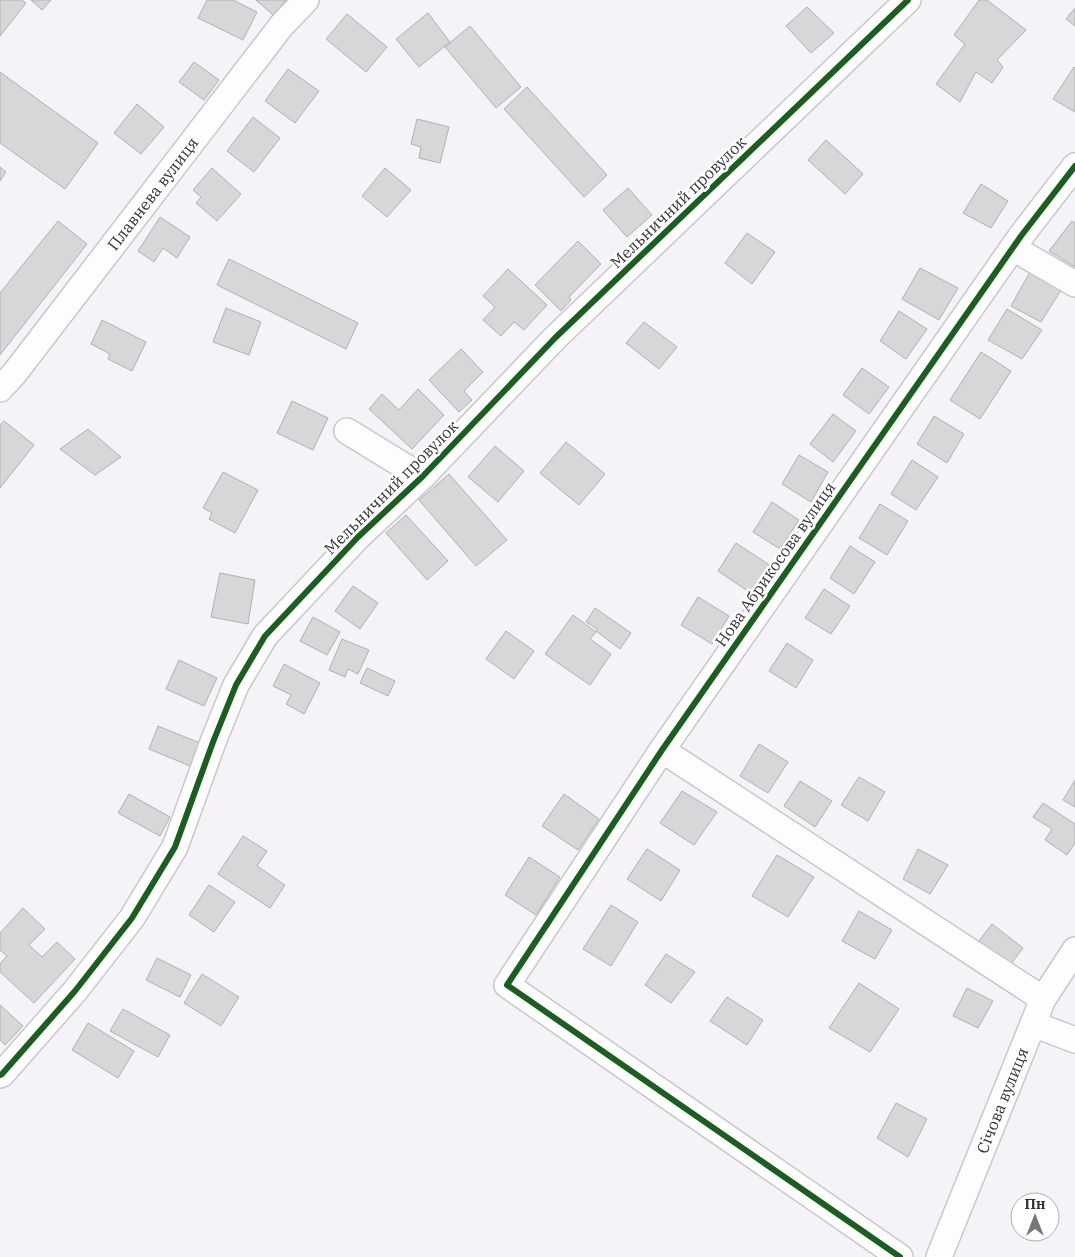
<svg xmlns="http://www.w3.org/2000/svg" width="1075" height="1257" viewBox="0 0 1075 1257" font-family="'IBM Plex Serif',serif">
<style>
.building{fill:#d9d6d9;stroke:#b1afb1}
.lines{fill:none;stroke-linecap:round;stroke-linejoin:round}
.minor-casing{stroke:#c8c7ca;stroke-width:28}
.minor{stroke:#fefdfe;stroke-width:25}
.cycleway-casing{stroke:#fff;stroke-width:9}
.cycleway{stroke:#1b5e20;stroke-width:6}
.labels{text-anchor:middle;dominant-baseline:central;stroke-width:5;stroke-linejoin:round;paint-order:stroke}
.street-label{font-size:16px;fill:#353336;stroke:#fff}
</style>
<rect width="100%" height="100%" fill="#f5f3f7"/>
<path class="building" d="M0,0H22L26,3L0,36Z
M31,0H51L42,10Z
M207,0H233L257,12L243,40L198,18Z
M256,0H286L273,15Z
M979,0H987L1026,30L997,60L1003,67L992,83L976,72L960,102L936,84L965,44L954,35Z
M807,7L834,33L811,53L786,26Z
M1075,8V26L1066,19Z
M428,13L450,42L419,67L396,39Z
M347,14L387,47L366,72L326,39Z
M470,26L521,87L496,108L445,47Z
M194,62L219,80L204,100L179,82Z
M1074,67L1075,68V112L1053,99Z
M288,69L319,91L295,123L265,101Z
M0,72L98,143L65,189L0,143Z
M527,87L607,175L584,197L504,109Z
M137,104L164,127L141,154L114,133Z
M253,117L280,138L254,172L227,151Z
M417,119L449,127L440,163L419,158L421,147L411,144Z
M826,140L863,174L845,194L808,160Z
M0,167L6,172L0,181Z
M212,168L241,194L217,221L196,203L201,197L193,190Z
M385,168L411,190L387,217L362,196Z
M981,184L1008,201L991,228L963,213Z
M628,188L652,215L627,237L603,210Z
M160,217L190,237L177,258L163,248L154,262L138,251Z
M58,221L87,244L0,355V293Z
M1072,221L1075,223V267L1049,251Z
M747,233L775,252L752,284L725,263Z
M578,241L601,264L569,297L571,300L561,311L535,285Z
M229,259L358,323L346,349L217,285Z
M920,268L958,288L939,320L902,299Z
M508,269L547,305L524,330L514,322L501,336L483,320L495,307L483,296Z
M1031,270L1063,287L1041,322L1011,306Z
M226,308L261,322L249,355L213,342Z
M1007,309L1042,330L1022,359L988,340Z
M899,311L927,329L906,359L880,341Z
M102,320L146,342L132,371L108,359L110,354L91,344Z
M644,322L677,347L659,369L626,343Z
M461,349L483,372L464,391L472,400L459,412L429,380Z
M981,352L1011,371L980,419L950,400Z
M862,368L889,387L869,414L843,395Z
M418,389L444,415L412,449L369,409L382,394L399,410Z
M292,401L328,418L313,450L277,433Z
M833,414L856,431L833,462L810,444Z
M934,416L964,434L947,463L917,444Z
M4,421L34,445L0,488V425Z
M88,429L121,457L95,475L60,449Z
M566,442L605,474L579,505L540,473Z
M495,446L524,471L498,502L468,477Z
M799,455L828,472L811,502L782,484Z
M912,460L938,477L916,510L891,494Z
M223,472L258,490L235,533L209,519L212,513L203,508Z
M449,474L507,540L476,566L419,500Z
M772,502L799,520L780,549L753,532Z
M880,504L908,521L887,555L859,538Z
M406,515L448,561L427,580L386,533Z
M736,543L771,566L752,594L718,571Z
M850,546L875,562L854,594L830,578Z
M220,573L255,580L248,624L211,617Z
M353,586L378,603L360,629L335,611Z
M824,589L850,606L831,634L805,618Z
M698,597L729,616L712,644L681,625Z
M595,608L631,633L620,649L596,631L597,629L586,622Z
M573,615L596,632L590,639L611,654L590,685L545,654Z
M313,617L340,632L327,655L300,641Z
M506,631L534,651L514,679L486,659Z
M342,639L369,650L358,674L348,669L345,677L329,670Z
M787,643L813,660L796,688L769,671Z
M179,660L217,678L204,706L166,689Z
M284,664L320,683L304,714L286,704L291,695L273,686Z
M367,668L395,681L388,696L360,683Z
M158,726L200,743L190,766L149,749Z
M759,744L788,762L768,793L740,776Z
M859,777L885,792L868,821L841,805Z
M1075,780V807L1063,800Z
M800,781L832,801L815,827L784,806Z
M682,791L717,812L694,845L660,823Z
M129,794L170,817L160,836L118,813Z
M564,794L599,819L578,850L542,826Z
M1043,803L1075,824V843L1067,855L1045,840L1052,829L1033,817Z
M243,836L267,851L257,866L285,885L270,908L218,874Z
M647,849L680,870L661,901L627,879Z
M918,849L948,865L930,894L903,879Z
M777,855L814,877L788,917L752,896Z
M529,857L560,877L536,915L505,895Z
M209,885L235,902L214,932L189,915Z
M611,905L638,922L611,966L583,949Z
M23,908L45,929L29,945L42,957L57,942L75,959L34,1003L0,972V964L7,956L0,950V933Z
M859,911L892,930L875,959L842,941Z
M992,924L1023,948L1007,969L976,945Z
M666,954L695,972L671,1003L645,985Z
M157,958L191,975L180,997L146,980Z
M202,974L239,997L221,1026L184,1003Z
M859,983L899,1009L870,1052L829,1028Z
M967,988L993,1001L978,1028L953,1016Z
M727,997L763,1020L747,1045L710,1021Z
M0,1005L23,1026L5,1045L0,1040Z
M123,1009L170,1035L158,1057L110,1031Z
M88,1023L134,1051L118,1078L72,1050Z
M896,1103L927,1119L908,1157L877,1138Z"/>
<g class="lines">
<g class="minor-casing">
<g id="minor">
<path d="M1013,248L1075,284"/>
<path id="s1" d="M0,389L14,374L282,25L306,0"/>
<path d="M347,431L422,477"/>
<path d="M662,750L1043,999"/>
<path d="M1033,1024L1075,1040"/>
<path d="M0,1075L2,1074L75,991L132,918L175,847L213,742L236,685L265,636L358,537L422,477L555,338L908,0"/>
<path d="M900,1257L507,985L662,750L1021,236L1075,166"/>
<path id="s2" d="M939,1257L1043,999L1075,950"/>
</g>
</g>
<use href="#minor" class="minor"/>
<g class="cycleway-casing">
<path id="cycleway" d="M0,1075L2,1074L75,991L132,918L175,847L213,742L236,685L265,636L358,537L422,477L555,338L908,0
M900,1257L507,985L662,750L1021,236L1075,166"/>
</g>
<use href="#cycleway" class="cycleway"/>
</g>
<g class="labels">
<g class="street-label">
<text stroke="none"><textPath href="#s1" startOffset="248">Плавнева вулиця</textPath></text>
<text transform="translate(678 202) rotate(-44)">Мельничний провулок</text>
<text transform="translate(391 487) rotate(-45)">Мельничний провулок</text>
<text transform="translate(775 564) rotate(-55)">Нова Абрикосова вулиця</text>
<text stroke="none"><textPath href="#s2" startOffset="169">Січова вулиця</textPath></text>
</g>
</g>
<g transform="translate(1035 1217)"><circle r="24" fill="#ffffff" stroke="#aeadaf"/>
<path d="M0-4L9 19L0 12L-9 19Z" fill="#78767a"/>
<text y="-8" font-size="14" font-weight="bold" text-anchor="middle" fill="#353336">Пн</text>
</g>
</svg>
